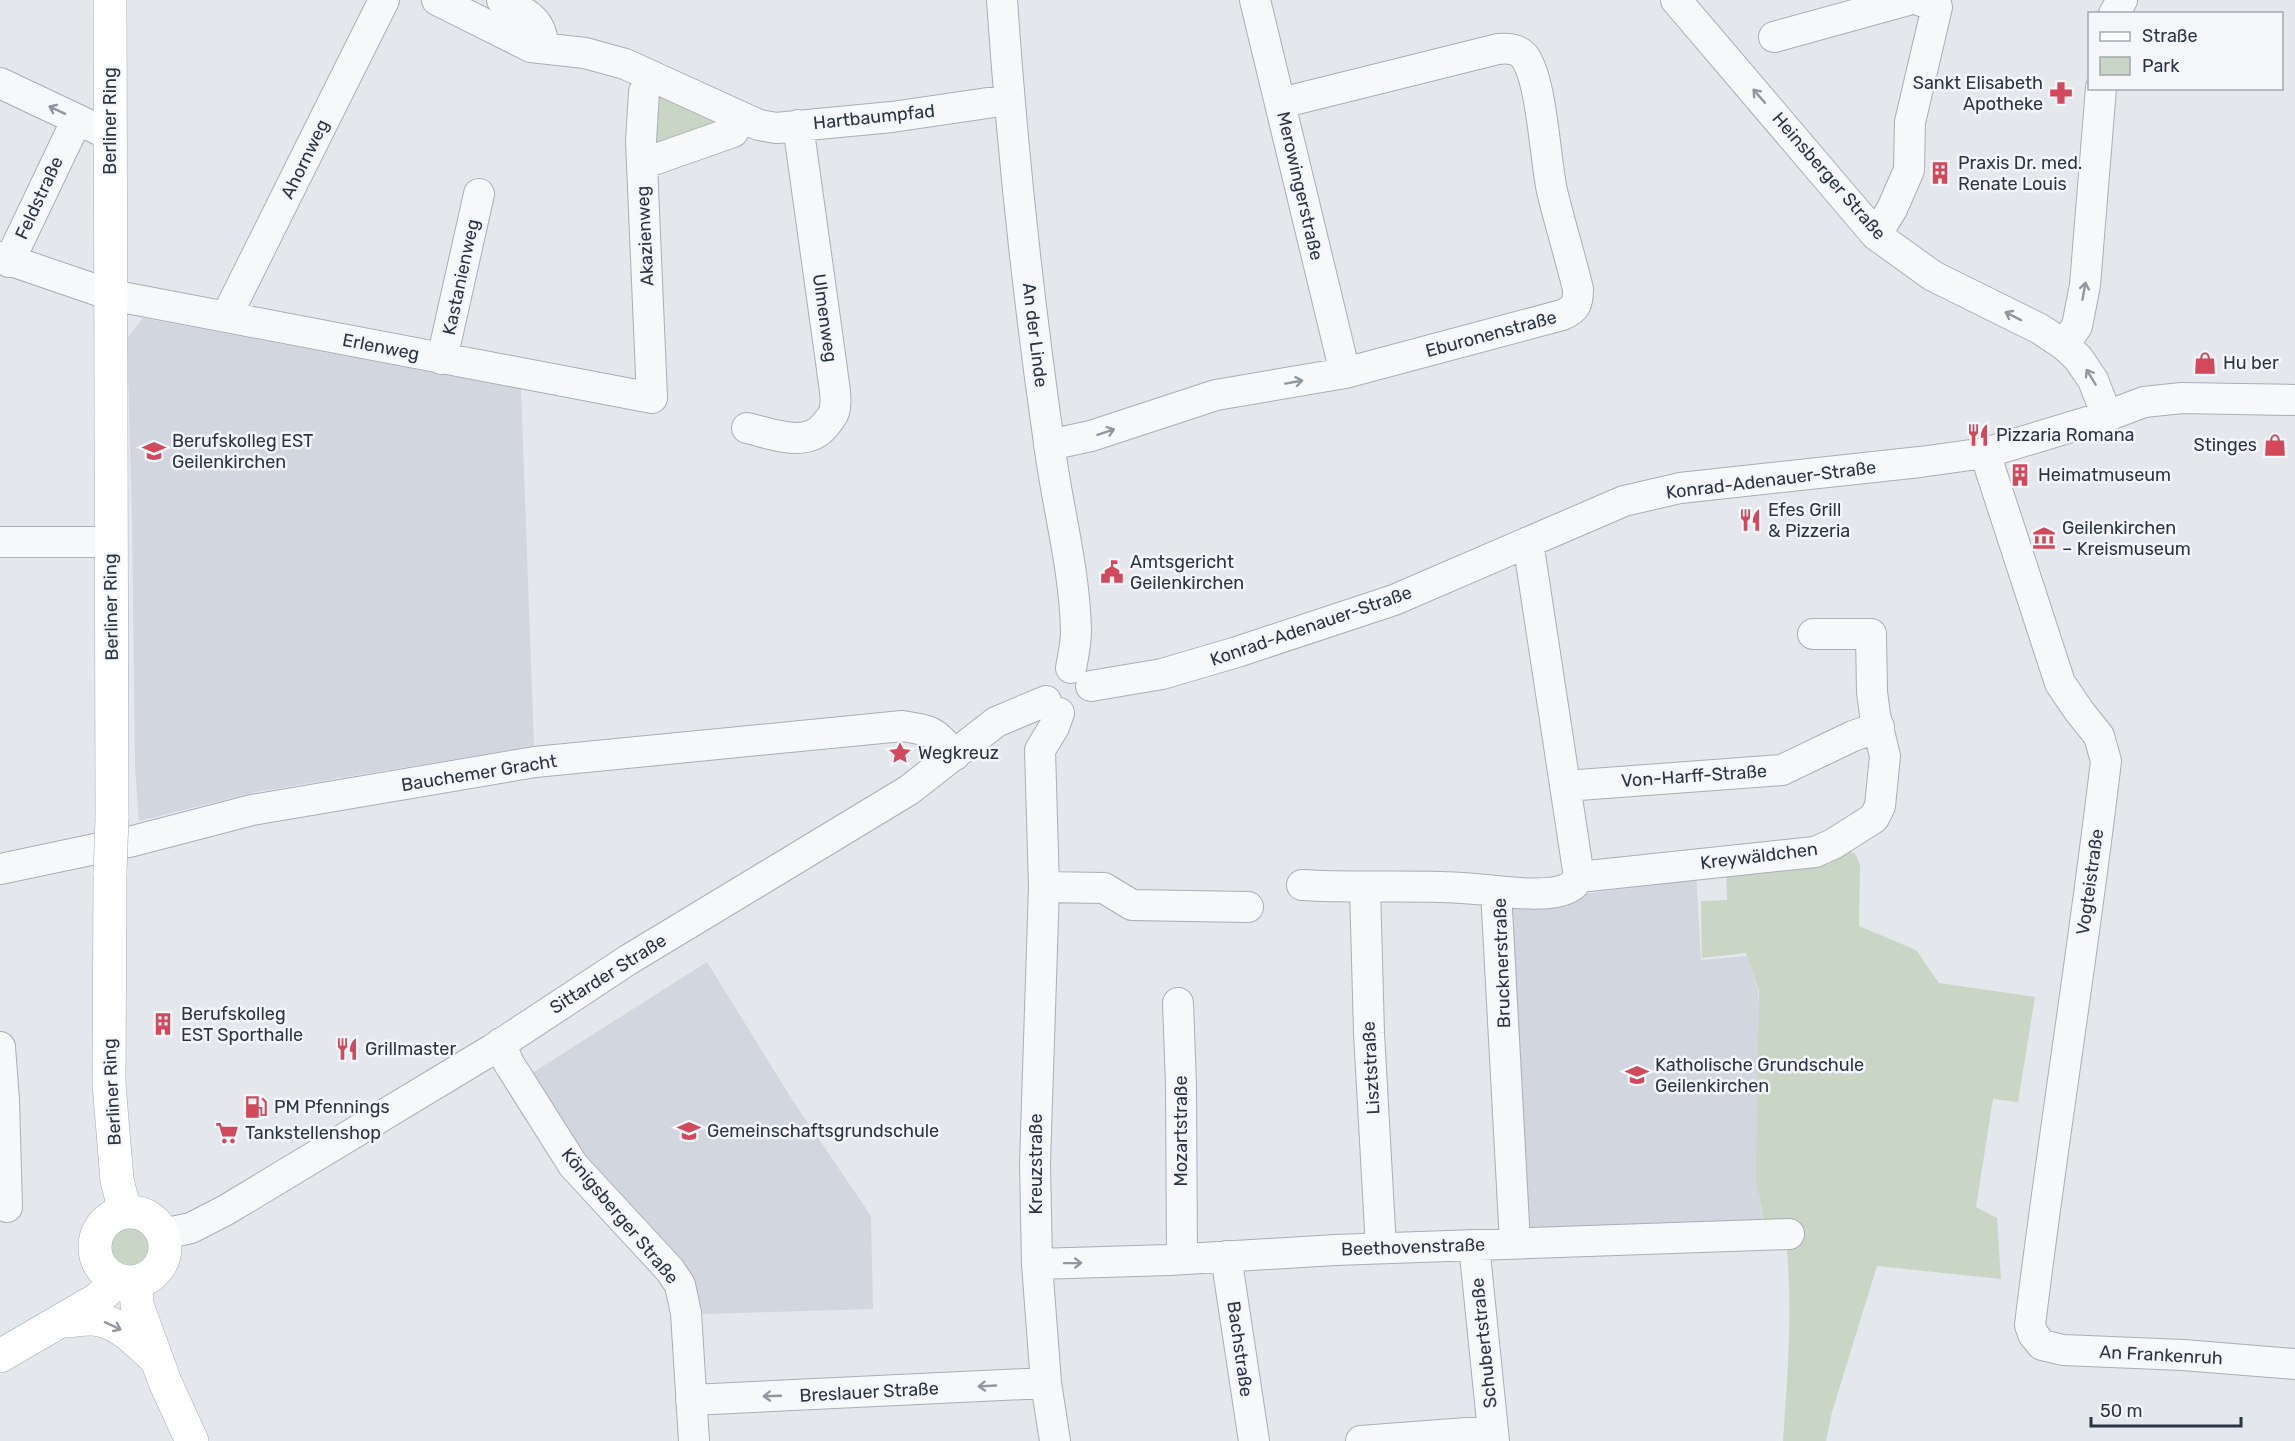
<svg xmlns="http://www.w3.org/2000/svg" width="2295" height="1441" viewBox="0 0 2295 1441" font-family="Rubik,sans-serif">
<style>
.built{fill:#d2d6de}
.green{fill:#c9d6c5}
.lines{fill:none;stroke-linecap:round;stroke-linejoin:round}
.minor-casing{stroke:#a9aeb7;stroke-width:32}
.major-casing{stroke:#a3abb8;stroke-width:34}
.minor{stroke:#f7f8fa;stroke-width:30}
.major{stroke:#fff;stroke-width:33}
.major-bridge-casing{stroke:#a3abb8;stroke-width:34;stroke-linecap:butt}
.major-bridge{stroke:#fff;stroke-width:33}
.oneway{stroke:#9196a0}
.oneway2{stroke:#959aa2}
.labels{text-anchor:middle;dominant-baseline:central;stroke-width:5;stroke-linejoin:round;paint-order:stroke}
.poi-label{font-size:18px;fill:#2b3445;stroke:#f4f6f9;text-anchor:start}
.street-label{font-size:18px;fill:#2b3445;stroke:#f4f6f9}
</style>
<rect width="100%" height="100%" fill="#e4e7ec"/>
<path class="built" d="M143,318L521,389L534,746L256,792L139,821L135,767L132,518L127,338Z
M1696,872L1701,960L1747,956L1758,990L1761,1048L1757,1180L1763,1225L1521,1235L1506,905L1662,883Z
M707,962L793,1101L871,1216L873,1309L703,1314L690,1275L584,1160L529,1075Z"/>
<path class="green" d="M662,92L714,118L716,123L659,149L648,128L652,100Z
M1840,851L1855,853L1860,865L1859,926L1916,950L1939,983L2035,997L2018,1102L1993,1099L1976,1207L1997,1218L2001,1279L1877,1266L1832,1412L1826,1441H1783C1788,1369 1794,1296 1784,1225H1764L1756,1178L1759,991L1746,953L1702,958L1701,901L1727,900L1726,874L1829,864Z
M108 1245a21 21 0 1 1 42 0a21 21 0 1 1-42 0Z"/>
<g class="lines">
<g class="minor-casing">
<path id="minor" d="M437,0L531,47L585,53L625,64L759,125L776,128L892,117L1008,100
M502,0C524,12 543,19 543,47
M1002,0C1012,148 1028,296 1049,443C1057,506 1075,569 1076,632C1076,644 1073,657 1071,668
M1255,0L1345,373
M1676,0L1876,235L1933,276L2040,329L2064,345L2078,358L2093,380L2107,416
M2114,14L2122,0
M1774,37L1908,0
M0,83L110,135
M642,164L733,132L741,118
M1876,235L1892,209L1909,170L1910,122L1937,7L1919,0
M0,257L111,295L652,398L641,141L644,92L652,76
M9,262L70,134
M226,317L384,0
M2064,345L2077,326L2085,285L2101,88
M442,359L479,194
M747,428C773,434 808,449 826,424C830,419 835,413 835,407C837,395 833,381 832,369L798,125
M1049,445L1091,436L1216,395L1345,373L1562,315C1576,309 1578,304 1578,289C1570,256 1560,224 1552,191C1545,159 1542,79 1524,56C1517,48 1507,48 1498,49L1281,103
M1985,453L2060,683L2079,711L2099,736L2106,761C2084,949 2053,1136 2030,1325L2033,1334L2042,1345L2063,1350L2183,1355L2295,1364
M0,542H110
M1091,686L1162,674L1237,652L1394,600L1624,501L1680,488L1920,462L1985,453L2107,416L2144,402L2182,398L2295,400
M1565,786L1782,770L1853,736L1879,727
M0,869L133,841L252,810L535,762L902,726C934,731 933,731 955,755
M1579,877L1815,852L1833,844L1874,818L1880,806L1885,756L1875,715L1872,692L1871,634H1813
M1302,885C1366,889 1431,883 1496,891
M1044,887L1104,888L1132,905L1248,907
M1365,887L1369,1033L1381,1248
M1178,1003L1181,1085L1182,1259
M501,1043L508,1062L573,1165L670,1270L680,1285L686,1313L694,1441
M0,1047L4,1100L7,1207
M163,1234L191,1228L226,1210L493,1049L628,960L909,790L996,722L1046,701
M1515,1243L1496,891C1515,893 1557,898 1573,885C1574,885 1579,878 1579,877L1528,542
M1474,1245L1494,1441
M1226,1256L1254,1441
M1037,1264L1169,1260L1335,1250L1789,1234
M691,1400L1046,1383
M1055,1441L1046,1383L1037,1264L1035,1163L1044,887L1040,750L1054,727L1059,713
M1361,1441L1493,1431"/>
</g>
<g class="major-casing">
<path id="major" d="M110,0L112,818
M110,872L109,1084L117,1180L125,1212
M95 1247a35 35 0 1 1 70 0a35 35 0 1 1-70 0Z
M136,1281L137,1305L165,1382L192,1441
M62,1321C71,1321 81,1319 91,1319C117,1319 138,1343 156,1359
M0,1356L98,1299L118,1280"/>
</g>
<use href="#minor" class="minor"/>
<use href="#major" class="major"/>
<g class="major-bridge-casing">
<path id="major-bridge" d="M110,872L112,818"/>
</g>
<use href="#major-bridge" class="major-bridge"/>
</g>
<defs><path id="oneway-shaft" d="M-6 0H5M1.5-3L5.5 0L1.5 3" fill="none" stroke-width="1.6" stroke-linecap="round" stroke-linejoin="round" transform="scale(1.5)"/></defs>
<g class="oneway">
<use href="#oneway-shaft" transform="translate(1759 96) rotate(-131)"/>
<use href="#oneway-shaft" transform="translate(57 110) rotate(-155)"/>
<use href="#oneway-shaft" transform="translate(2084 291) rotate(-80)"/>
<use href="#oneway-shaft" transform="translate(2013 316) rotate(-153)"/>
<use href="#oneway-shaft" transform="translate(2091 377) rotate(-121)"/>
<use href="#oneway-shaft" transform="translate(1294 382) rotate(-10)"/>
<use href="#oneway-shaft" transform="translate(1106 432) rotate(-18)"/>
<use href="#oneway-shaft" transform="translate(1073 1263) rotate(-1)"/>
<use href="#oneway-shaft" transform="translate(987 1386) rotate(177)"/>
<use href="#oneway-shaft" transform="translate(772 1396) rotate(178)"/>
</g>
<use class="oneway2" href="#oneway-shaft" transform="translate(113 1326) rotate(25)"/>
<defs>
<g id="pharmacy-bare" transform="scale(1.8)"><path d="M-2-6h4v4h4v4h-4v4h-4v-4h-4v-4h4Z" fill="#d1495b" stroke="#f4f6f9" stroke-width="2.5" paint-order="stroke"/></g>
<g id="building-bare" transform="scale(1.8)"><path d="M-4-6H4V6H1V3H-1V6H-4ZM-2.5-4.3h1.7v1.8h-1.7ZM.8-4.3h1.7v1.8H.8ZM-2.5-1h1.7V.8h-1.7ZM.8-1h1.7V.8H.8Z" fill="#d1495b" stroke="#f4f6f9" stroke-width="2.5" paint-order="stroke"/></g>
<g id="shop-bare" transform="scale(1.8)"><path d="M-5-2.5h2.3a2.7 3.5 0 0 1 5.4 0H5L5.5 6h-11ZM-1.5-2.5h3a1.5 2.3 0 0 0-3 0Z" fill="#d1495b" stroke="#f4f6f9" stroke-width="2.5" paint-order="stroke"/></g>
<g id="restaurant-bare" transform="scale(1.8)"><path d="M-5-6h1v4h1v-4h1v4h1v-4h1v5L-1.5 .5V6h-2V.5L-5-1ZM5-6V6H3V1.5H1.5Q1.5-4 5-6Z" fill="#d1495b" stroke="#f4f6f9" stroke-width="2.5" paint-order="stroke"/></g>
<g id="school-bare" transform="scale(1.8)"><path d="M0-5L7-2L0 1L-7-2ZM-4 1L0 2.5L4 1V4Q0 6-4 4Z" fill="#d1495b" stroke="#f4f6f9" stroke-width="2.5" paint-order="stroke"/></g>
<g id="museum-bare" transform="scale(1.8)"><path d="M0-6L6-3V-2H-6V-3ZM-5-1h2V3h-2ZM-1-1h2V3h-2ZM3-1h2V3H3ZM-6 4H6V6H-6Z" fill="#d1495b" stroke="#f4f6f9" stroke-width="2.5" paint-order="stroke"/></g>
<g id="civic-bare" transform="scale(1.8)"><path d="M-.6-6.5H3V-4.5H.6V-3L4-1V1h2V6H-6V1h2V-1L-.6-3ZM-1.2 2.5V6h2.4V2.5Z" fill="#d1495b" stroke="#f4f6f9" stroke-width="2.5" paint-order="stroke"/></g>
<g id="sight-bare" transform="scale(1.8)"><path d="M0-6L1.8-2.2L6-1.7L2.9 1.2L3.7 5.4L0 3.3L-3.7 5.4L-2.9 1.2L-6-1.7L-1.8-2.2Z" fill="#d1495b" stroke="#f4f6f9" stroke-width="2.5" paint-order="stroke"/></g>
<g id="fuel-bare" transform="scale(1.8)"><path d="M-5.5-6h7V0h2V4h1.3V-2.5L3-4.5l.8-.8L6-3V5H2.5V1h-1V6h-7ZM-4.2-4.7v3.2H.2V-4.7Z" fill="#d1495b" stroke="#f4f6f9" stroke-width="2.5" paint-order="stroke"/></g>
<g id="supermarket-bare" transform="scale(1.8)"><path d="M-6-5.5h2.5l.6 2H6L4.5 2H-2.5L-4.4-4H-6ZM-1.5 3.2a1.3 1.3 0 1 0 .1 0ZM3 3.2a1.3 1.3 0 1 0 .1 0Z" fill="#d1495b" stroke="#f4f6f9" stroke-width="2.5" paint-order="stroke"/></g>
</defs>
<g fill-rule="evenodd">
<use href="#pharmacy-bare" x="2061" y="93"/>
<use href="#building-bare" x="1940" y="173"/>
<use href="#shop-bare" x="2205" y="363"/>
<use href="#restaurant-bare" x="1978" y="435"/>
<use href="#shop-bare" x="2275" y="445"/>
<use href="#school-bare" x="154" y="451"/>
<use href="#building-bare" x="2020" y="475"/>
<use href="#restaurant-bare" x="1750" y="520"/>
<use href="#museum-bare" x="2044" y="538"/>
<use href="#civic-bare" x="1112" y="572"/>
<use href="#sight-bare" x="900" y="753"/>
<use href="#building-bare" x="163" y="1024"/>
<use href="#restaurant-bare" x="347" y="1049"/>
<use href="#school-bare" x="1637" y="1075"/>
<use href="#fuel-bare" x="256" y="1107"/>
<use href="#school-bare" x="689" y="1131"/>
<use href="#supermarket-bare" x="227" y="1133"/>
</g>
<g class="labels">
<g class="poi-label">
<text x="2043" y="83" text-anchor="end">Sankt Elisabeth<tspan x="2043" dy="21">Apotheke</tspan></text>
<text x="1958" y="163">Praxis Dr. med.<tspan x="1958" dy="21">Renate Louis</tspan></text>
<text x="2223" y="363">Hu ber</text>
<text x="1996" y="435">Pizzaria Romana</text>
<text x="172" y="441">Berufskolleg EST<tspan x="172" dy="21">Geilenkirchen</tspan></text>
<text x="2257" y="445" text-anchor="end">Stinges</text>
<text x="2038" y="475">Heimatmuseum</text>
<text x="1768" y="510">Efes Grill<tspan x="1768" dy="21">&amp; Pizzeria</tspan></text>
<text x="2062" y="528">Geilenkirchen<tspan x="2062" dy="21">– Kreismuseum</tspan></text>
<text x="1130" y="562">Amtsgericht<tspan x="1130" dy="21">Geilenkirchen</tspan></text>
<text x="918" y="753">Wegkreuz</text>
<text x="181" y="1014">Berufskolleg<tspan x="181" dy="21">EST Sporthalle</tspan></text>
<text x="365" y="1049">Grillmaster</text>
<text x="1655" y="1065">Katholische Grundschule<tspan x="1655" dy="21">Geilenkirchen</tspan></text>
<text x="274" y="1107">PM Pfennings</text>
<text x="707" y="1131">Gemeinschaftsgrundschule</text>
<text x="245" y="1133">Tankstellenshop</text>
</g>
<g class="street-label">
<text transform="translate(874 117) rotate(-6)">Hartbaumpfad</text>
<text transform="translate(110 121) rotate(-90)">Berliner Ring</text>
<text transform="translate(305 159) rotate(-64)">Ahornweg</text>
<text transform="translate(1829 176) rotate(49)">Heinsberger Straße</text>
<text transform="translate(1300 186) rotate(77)">Merowingerstraße</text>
<text transform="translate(39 198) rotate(-65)">Feldstraße</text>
<text transform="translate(645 236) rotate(-93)">Akazienweg</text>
<text transform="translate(461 277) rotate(-78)">Kastanienweg</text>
<text transform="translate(825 318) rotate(82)">Ulmenweg</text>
<text transform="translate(1491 334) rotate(-15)">Eburonenstraße</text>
<text transform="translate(1035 335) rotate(83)">An der Linde</text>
<text transform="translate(381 347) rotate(11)">Erlenweg</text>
<text transform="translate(1771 480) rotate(-7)">Konrad-Adenauer-Straße</text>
<text transform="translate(111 607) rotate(-91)">Berliner Ring</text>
<text transform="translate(1311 626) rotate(-19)">Konrad-Adenauer-Straße</text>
<text transform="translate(479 773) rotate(-9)">Bauchemer Gracht</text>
<text transform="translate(1694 776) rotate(-4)">Von-Harff-Straße</text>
<text transform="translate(1759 856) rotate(-7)">Kreywäldchen</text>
<text transform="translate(2090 882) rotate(-82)">Vogteistraße</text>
<text transform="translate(1502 963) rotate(-92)">Brucknerstraße</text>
<text transform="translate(608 974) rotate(-32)">Sittarder Straße</text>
<text transform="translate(1371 1068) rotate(-93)">Lisztstraße</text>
<text transform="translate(112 1092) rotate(-93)">Berliner Ring</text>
<text transform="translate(1181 1131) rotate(-90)">Mozartstraße</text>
<text transform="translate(1036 1164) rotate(-90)">Kreuzstraße</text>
<text transform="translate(620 1216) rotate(50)">Königsberger Straße</text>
<text transform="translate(1413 1247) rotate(-2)">Beethovenstraße</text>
<text transform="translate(1484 1343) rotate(-96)">Schubertstraße</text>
<text transform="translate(1240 1349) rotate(82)">Bachstraße</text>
<text transform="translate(2161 1355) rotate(3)">An Frankenruh</text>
<text transform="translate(869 1392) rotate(-3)">Breslauer Straße</text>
</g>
</g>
<rect x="2088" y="12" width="195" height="78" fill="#f4f6f9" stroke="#a4a8b1" stroke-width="1.5"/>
<rect x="2100" y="32" width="30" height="9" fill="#ffffff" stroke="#a4a8b1" stroke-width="1.5"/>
<text x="2142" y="42" font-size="18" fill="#2b3445">Straße</text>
<rect x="2100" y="57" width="30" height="18" fill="#c9d6c5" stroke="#a4a8b1" stroke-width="1.5"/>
<text x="2142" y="72" font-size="18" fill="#2b3445">Park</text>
<path d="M2091 1417v9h150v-9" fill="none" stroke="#2b3445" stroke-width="3"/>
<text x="2100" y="1417" font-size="18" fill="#2b3445" stroke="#f4f6f9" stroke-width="4.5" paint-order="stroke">50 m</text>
</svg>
